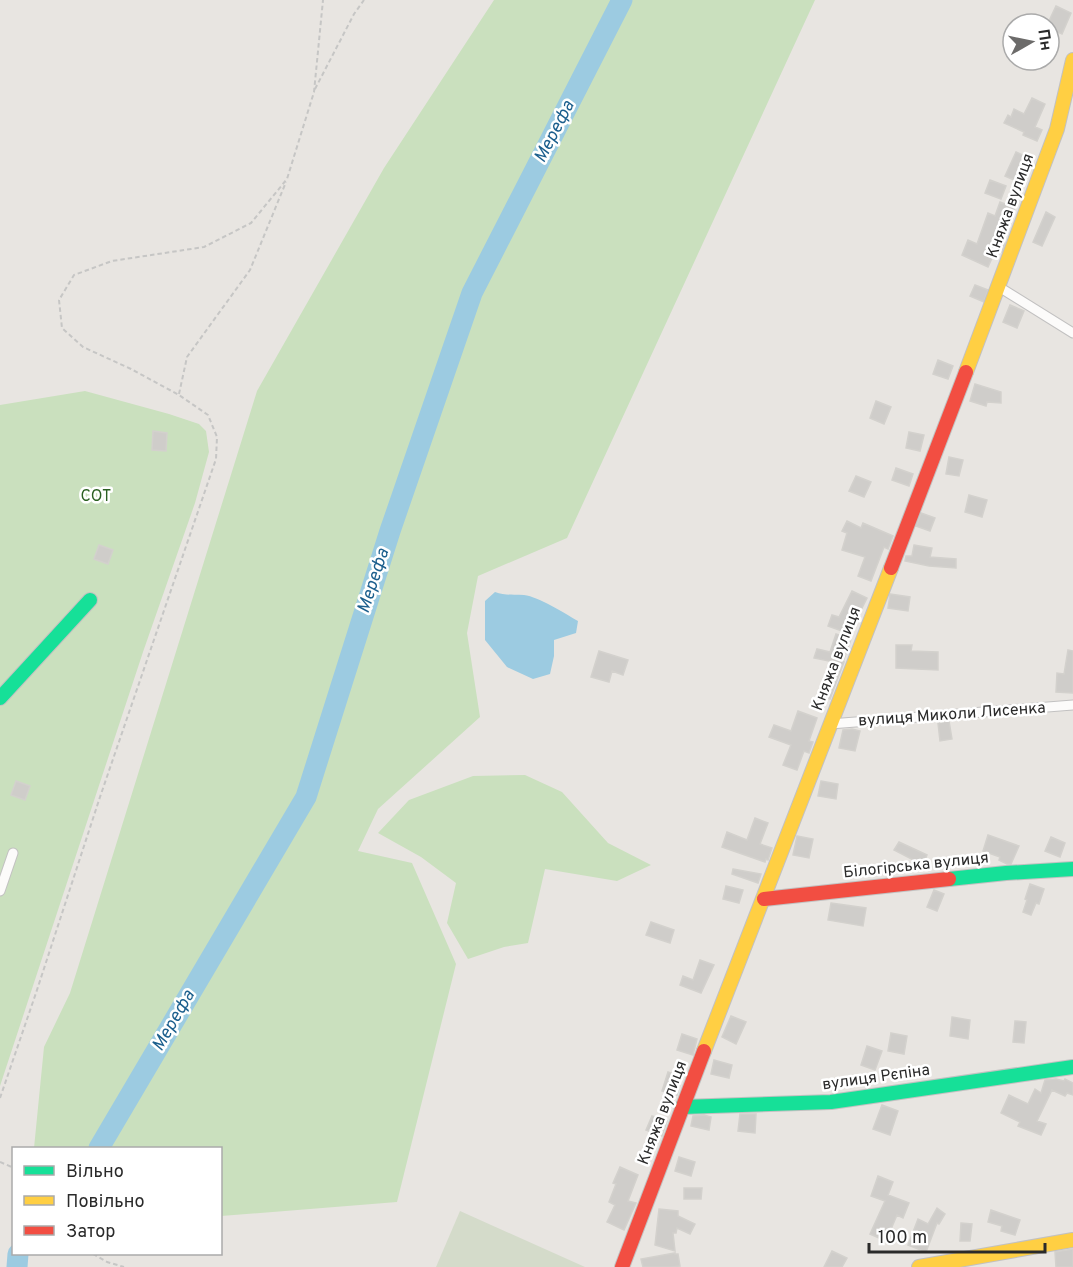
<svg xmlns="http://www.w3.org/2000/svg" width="1073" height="1267" viewBox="0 0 1073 1267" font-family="Overpass,sans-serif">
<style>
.green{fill:#cae0be}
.cemetery{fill:#d4dbca}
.water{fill:#9ccbe1}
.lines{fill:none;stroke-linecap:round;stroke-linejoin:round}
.river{stroke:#9ccbe1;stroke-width:21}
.building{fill:#cfcdca;stroke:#d3d1cd;stroke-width:1.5}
.street-casing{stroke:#c2c1c1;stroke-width:11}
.fast-casing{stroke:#c2c1c1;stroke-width:16}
.slow-casing{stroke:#c2c1c1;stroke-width:16}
.jam-casing{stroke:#c2c1c1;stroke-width:16}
.path{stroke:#c6c6c5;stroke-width:2;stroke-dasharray:4.5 3;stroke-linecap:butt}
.street{stroke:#fcfbfa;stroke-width:9}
.fast{stroke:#16e098;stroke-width:14}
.slow{stroke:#ffcf43;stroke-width:14}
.jam{stroke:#f24e42;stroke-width:14}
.labels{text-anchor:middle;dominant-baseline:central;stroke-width:5;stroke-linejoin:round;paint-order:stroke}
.street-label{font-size:16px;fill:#2a2a2a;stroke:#fff}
.park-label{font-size:16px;fill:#2b6022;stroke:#fff}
.water-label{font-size:18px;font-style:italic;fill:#1c5f8d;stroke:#fff}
</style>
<rect width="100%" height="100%" fill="#e8e5e1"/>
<path class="green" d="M494,0H815L567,538L478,576L467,633L480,717L378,809L358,851L412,863L456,964L397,1202L221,1216L220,1148H34L44,1047L70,993L257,391L384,168Z
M85,391L169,414L199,424L206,431L209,452L195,503L143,652L0,1086V405Z
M525,775L562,792L608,843L651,865L617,881L545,869L528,943L504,947L468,959L447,923L456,883L421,857L378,833L409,800L473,776Z"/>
<path class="cemetery" d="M460,1211L585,1267H436Z"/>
<path class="water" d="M495,592C505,596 514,594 524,595C539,597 564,613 578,621L576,633L554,640V656L550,674L533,679L507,667L485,640V601Z"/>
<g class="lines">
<path class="river" d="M99,1148L306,797L390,531L472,293L622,0
M17,1267L18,1254"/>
</g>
<path class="building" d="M1056,6L1071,13L1062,34L1049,28V21Z
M1032,98L1045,104L1035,127L1042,130L1037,141L1023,135L1024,132L1004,123L1008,115L1011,117L1014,109L1024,114Z
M1016,152L1031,159L1021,183L1005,176Z
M990,180L1006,186L1001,199L985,193Z
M1000,202L1015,208L1010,219L1005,217L997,240L1005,243L1002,252L996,249L988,267L962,255L968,240L977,244L988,213L995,216Z
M1046,212L1055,217L1042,246L1033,242Z
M975,285L988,290L984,302L970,296Z
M1010,305L1024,311L1017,328L1003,322Z
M938,360L953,366L948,379L933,374Z
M975,384L1001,392V403L987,402L986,406L970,401Z
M876,401L891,407L884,424L870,418Z
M153,431L167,433L166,451L152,450Z
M909,432L924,435L920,451L906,448Z
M949,457L963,460L959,476L946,474Z
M896,468L913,474L909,486L892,480Z
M856,476L871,482L864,497L849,491Z
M969,495L987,500L982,517L965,512Z
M921,513L935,518L930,531L916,526Z
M847,521L861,528L863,523L893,536L888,549L884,547L871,581L858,576L865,557L842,550L847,533L842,531Z
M99,545L113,550L108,564L94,559Z
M914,545L932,548L930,557L956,559V568L929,566L905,561L906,556H912Z
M852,591L867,598L858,616L850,612L842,631L828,626L832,615L839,617Z
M890,594L910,597L908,611L888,608Z
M836,634L851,639L843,662H844L830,699L822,696L832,672L834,662L814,658L817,649L830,652Z
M896,645H912L911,651L938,652V670L896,668Z
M1068,650L1073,651V693L1056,692L1057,673L1064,674Z
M599,651L628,660L623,675L612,671L609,682L591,677Z
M798,711L817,718L809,741L813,742L809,753L804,751L797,770L783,765L791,745L769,737L774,725L791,731Z
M949,721L952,739L940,741L938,723Z
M852,729L860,731L855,751L839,748L843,730Z
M16,781L30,786L25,800L11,795Z
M821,781L838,784L836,799L818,796Z
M755,818L768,823L760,844L772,848L768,860L766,859L765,862L722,847L727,832L747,840Z
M988,835L1019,846L1011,864H1007L999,860L1000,857L983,851Z
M797,836L813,839L809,858L793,855Z
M1051,837L1065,843L1060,857L1045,851Z
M899,842L927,855L923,865L894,850Z
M733,869L761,874L758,883L732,874Z
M1030,884L1044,889L1039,904L1036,903L1031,915L1023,912L1027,900L1025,899Z
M726,886L743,890L739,903L723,899Z
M934,890L944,894L937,911L927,907Z
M831,903L866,908L863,926L828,920Z
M651,922L674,930L670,943L646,935Z
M700,960L714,965L701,993L680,985L683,976L693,980Z
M731,1016L746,1022L736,1044L722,1037Z
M952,1017L970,1020L968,1039L950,1036Z
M1015,1021L1026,1022L1024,1043L1013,1042Z
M891,1033L907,1036L904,1054L888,1051Z
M682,1034L697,1039L693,1055L677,1050Z
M867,1046L882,1051L875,1070L861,1065Z
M714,1060L732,1065L729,1078L711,1074Z
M668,1072L682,1077L677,1095L662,1091Z
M1056,1079L1064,1081L1065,1079L1073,1083V1095L1067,1093L1065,1096L1052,1090L1037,1121L1046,1124L1041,1135L1018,1126L1020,1122L1001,1113L1009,1095L1028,1104L1035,1089L1041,1093L1045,1080Z
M882,1105L898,1111L890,1135L873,1129Z
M740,1114H756L755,1133L738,1131Z
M704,1115L711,1117L709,1130L691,1126L693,1116Z
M652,1116L667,1121L662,1136L646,1130Z
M679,1157L695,1162L691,1176L675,1171Z
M620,1167L638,1175L628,1201L636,1203L624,1230L607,1222L615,1205L609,1202L616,1184L613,1183Z
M878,1176L893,1182L888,1195L909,1203L903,1218L897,1215L886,1241L870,1234L885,1201L871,1196Z
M684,1188H702L701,1199H684Z
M937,1208L945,1214L939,1224L937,1223L926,1252L908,1245L918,1219L928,1224Z
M659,1209L678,1211V1216L695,1224L690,1234L677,1228L676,1233H673L675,1251L655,1245Z
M991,1210L1020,1220L1015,1235L1001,1231L1002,1226L988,1222Z
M961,1223L972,1224L970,1241H960Z
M1073,1249V1267H1056L1055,1252Z
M832,1251L847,1258L842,1267H824Z
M675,1253V1254H678L680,1266L671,1267H643L641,1259Z"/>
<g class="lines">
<g class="street-casing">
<path id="street" d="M999,287L1073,333
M830,724L1073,705
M0,891L13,853"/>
</g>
<g class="fast-casing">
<path id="fast" d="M0,698L90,600
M949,879L1006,873L1073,869
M682,1107L831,1102L1073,1067"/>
</g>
<g class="slow-casing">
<path id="slow" d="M966,372L1057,129L1073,60
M704,1051L891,568
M919,1267L1073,1240"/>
</g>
<g class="jam-casing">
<path id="jam" d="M891,568L966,372
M764,899L949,879
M622,1267L704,1051"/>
</g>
<path class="path" d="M315,89L354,14L364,0
M179,394L187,357L250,270L286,182
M0,1098L36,993L100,797L216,459L217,437L208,415L179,395L131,369L83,347L62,328L59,300L74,275L112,261L204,247L251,223L287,179L314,92L323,0
M0,1162L14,1168
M93,1254L107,1262L124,1267"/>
<use href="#street" class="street"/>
<use href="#fast" class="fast"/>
<use href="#slow" class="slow"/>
<use href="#jam" class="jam"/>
</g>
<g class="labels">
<g class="street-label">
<text transform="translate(1011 206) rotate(-70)">Княжа вулиця</text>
<text transform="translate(837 659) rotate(-69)">Княжа вулиця</text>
<text transform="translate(952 715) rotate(-4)">вулиця Миколи Лисенка</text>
<text transform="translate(916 866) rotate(-6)">Білогірська вулиця</text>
<text transform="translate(876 1078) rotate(-8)">вулиця Рєпіна</text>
<text transform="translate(663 1113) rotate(-69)">Княжа вулиця</text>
</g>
<g class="park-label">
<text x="96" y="497">СОТ</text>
</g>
<g class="water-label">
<text transform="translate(555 132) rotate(-63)">Мерефа</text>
<text transform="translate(374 581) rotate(-72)">Мерефа</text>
<text transform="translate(174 1021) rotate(-60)">Мерефа</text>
</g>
</g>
<rect x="12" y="1147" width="210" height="108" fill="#ffffff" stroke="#aaaaaa" stroke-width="1.5"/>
<rect x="24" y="1166" width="30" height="9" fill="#16e098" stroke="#aaaaaa" stroke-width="1.5"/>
<text x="66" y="1177" font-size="18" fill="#2a2a2a">Вільно</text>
<rect x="24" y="1196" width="30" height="9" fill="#ffcf43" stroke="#aaaaaa" stroke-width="1.5"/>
<text x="66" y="1207" font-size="18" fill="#2a2a2a">Повільно</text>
<rect x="24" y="1226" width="30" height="9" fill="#f24e42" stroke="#aaaaaa" stroke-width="1.5"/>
<text x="66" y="1237" font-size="18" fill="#2a2a2a">Затор</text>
<g transform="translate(1031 42) rotate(81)"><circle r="28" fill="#ffffff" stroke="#aaaaaa" stroke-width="1.5"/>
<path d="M0-4.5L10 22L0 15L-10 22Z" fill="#6c6b6a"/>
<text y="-9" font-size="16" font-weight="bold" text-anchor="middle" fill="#2a2a2a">Пн</text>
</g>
<path d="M869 1243v9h176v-9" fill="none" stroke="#2a2a2a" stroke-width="3"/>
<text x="878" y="1243" font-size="18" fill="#2a2a2a" stroke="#ffffff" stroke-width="4.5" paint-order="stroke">100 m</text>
</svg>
